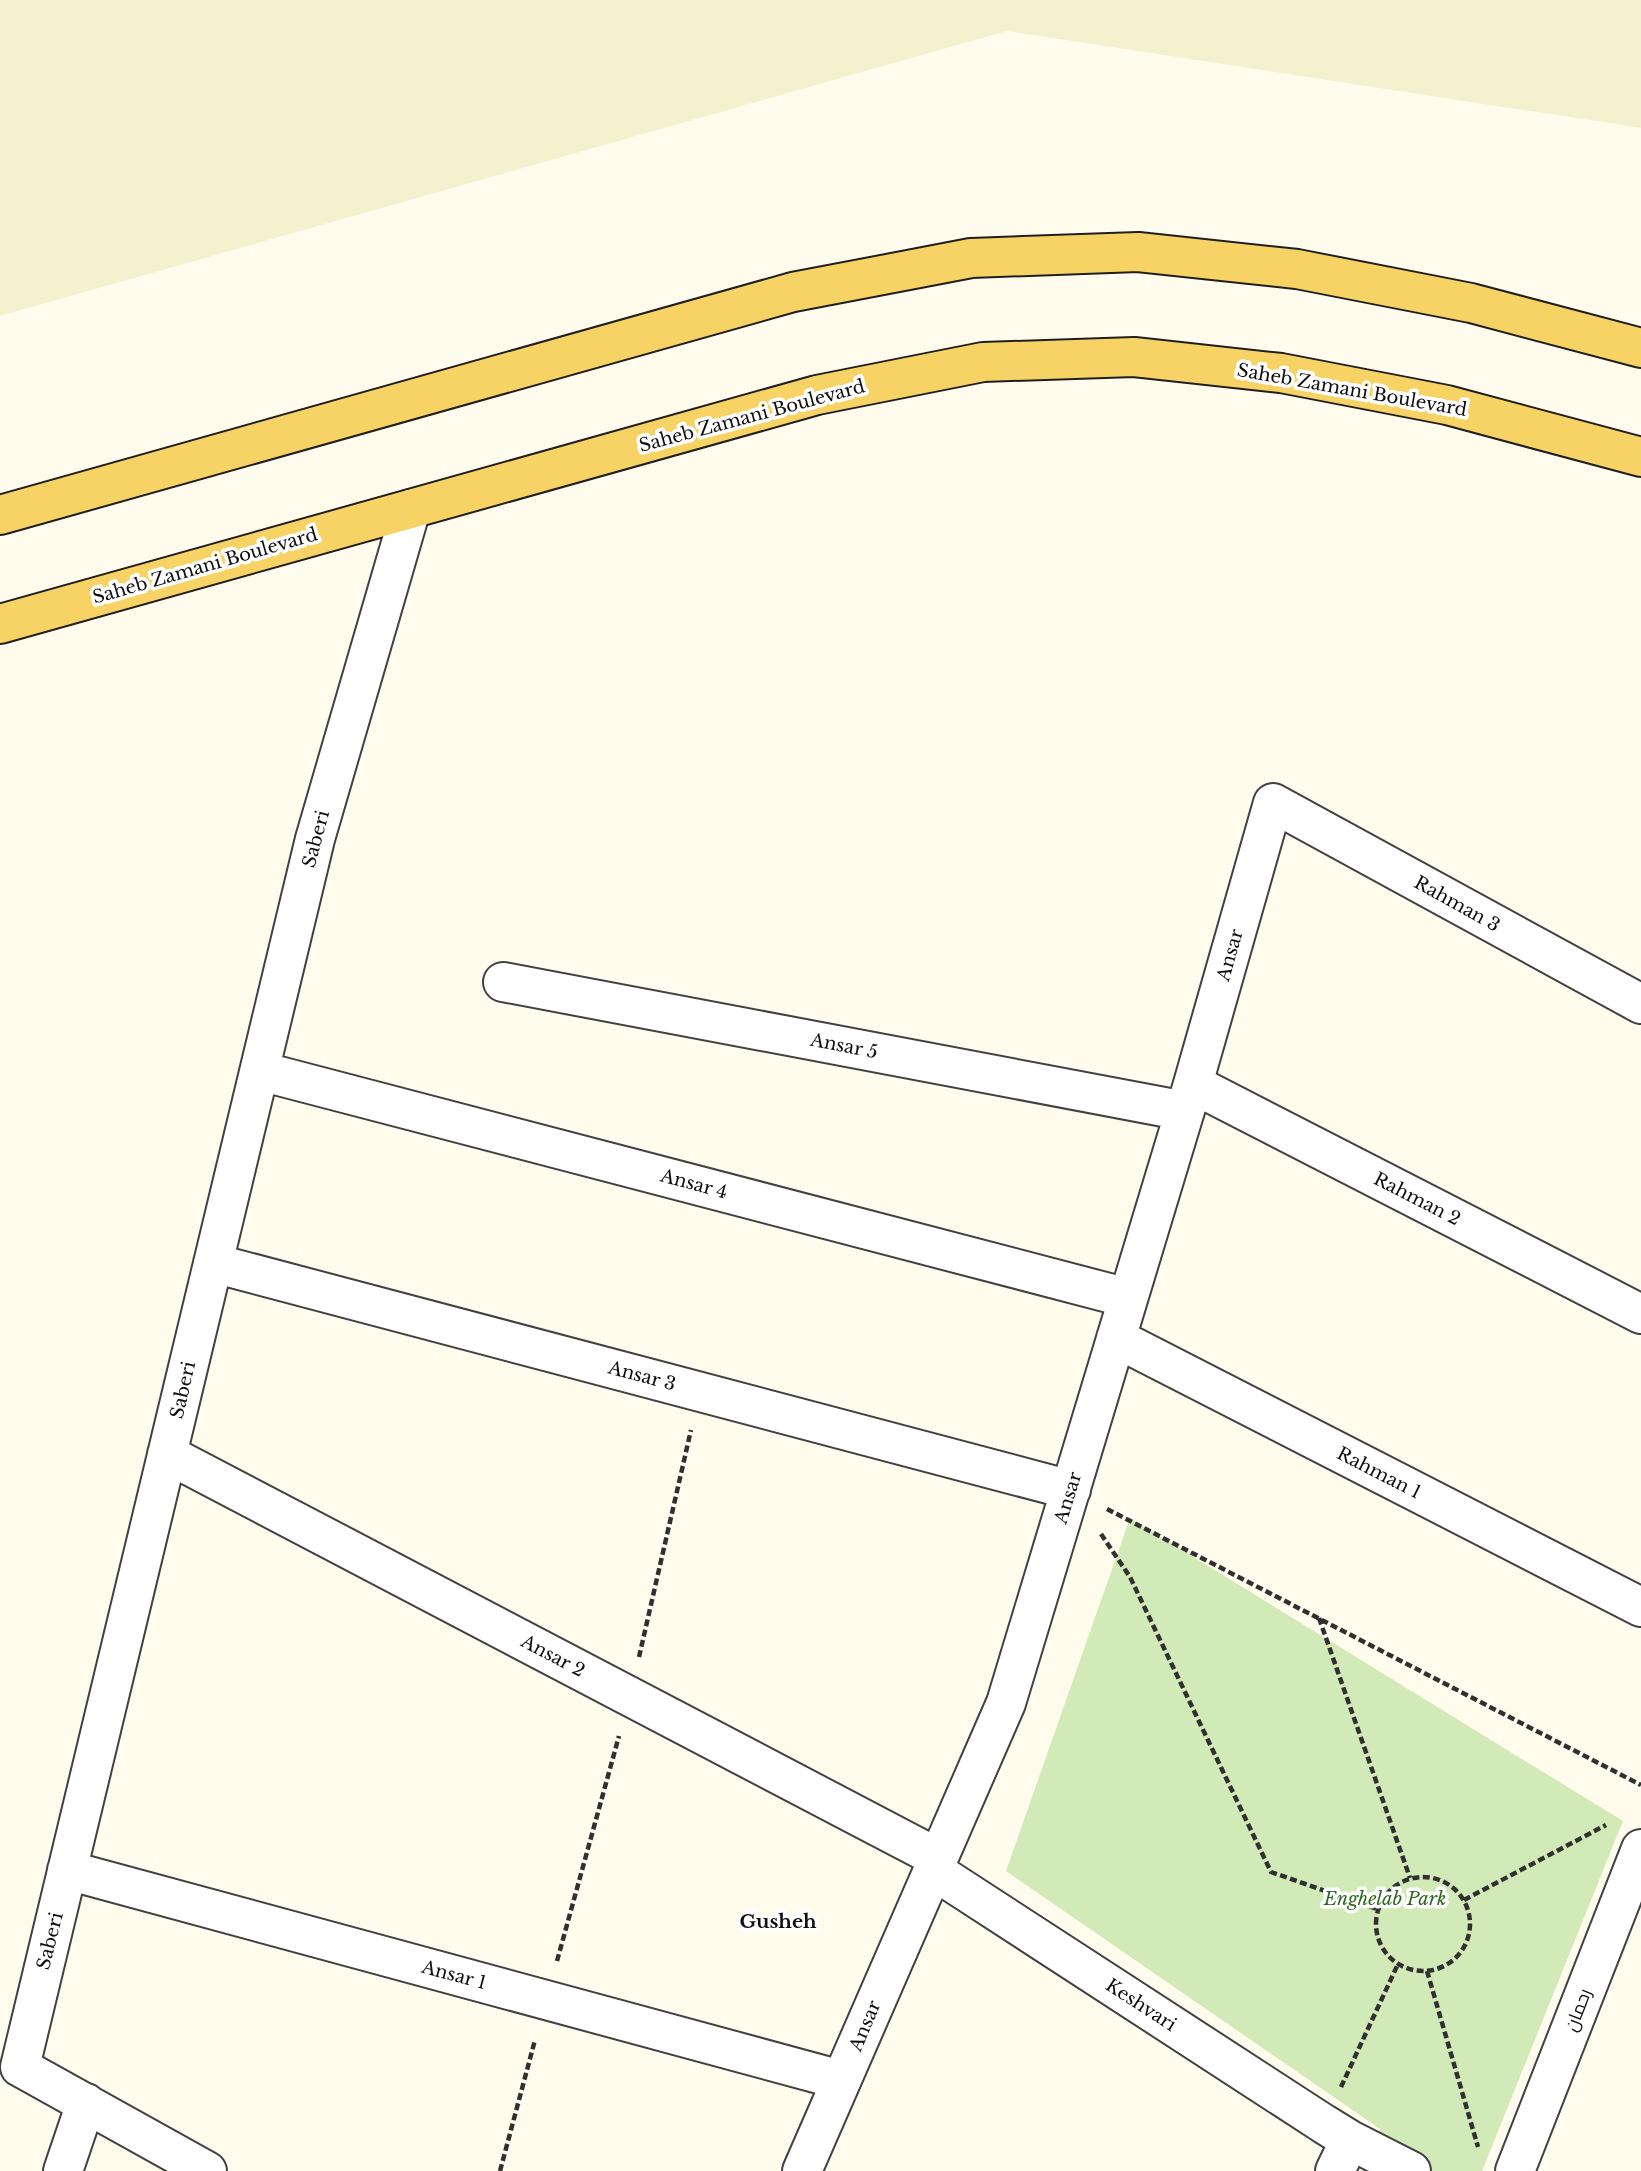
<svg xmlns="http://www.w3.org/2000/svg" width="1641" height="2171" viewBox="0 0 1641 2171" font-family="'Libre Baskerville',Cairo,serif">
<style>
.farmland{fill:#f4f1cf}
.green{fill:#d2e9b8}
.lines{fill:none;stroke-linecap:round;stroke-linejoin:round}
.minor-casing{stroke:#414141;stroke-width:42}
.major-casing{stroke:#1f1f1f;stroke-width:42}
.path{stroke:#303030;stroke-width:4.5;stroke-dasharray:7 3.5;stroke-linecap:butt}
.minor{stroke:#fff;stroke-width:38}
.major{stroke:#f7d366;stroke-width:38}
.labels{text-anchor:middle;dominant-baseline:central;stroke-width:7;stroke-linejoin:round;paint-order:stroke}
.street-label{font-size:18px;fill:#0e0e0e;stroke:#fff}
.park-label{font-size:18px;font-style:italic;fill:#2d651e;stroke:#fff}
.neighbourhood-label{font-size:19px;font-weight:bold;fill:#0e0e0e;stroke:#fff}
</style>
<rect width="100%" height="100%" fill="#fffcee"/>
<path class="farmland" d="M0,0H1641V128L1007,31L0,316Z"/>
<path class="green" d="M1130,1518L1623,1821L1482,2171H1362L1380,2129L1006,1871Z"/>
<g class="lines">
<g class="minor-casing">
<path id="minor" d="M503,982L1185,1111
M260,1071L1128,1298
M1193,1084L1641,1314
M213,1263L1071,1490
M1116,1338L1641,1607
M167,1454L938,1858
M67,1870L841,2080
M933,1870L1324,2124L1350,2140L1411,2171
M63,2171L86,2103
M207,2171L20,2067L315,839L411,509
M802,2171L1006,1703L1193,1084L1273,803L1641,1004
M1335,2171L1350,2140
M1515,2171L1641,1849"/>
</g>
<g class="major-casing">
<path id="major" d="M0,515L793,292L971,258L1138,252L1297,269L1471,303L1641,348
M0,624L817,395L983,362L1134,357L1281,373L1447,405L1641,457"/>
</g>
<path class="path" d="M1107,1509L1641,1785
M1101,1534L1130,1577L1271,1872L1377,1909
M1319,1618L1410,1878
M639,1657L691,1430
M1376 1924a47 47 0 1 1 94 0a47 47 0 1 1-94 0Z
M1464,1900L1606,1825
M557,1961L619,1736
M1427,1971L1478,2147
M1341,2087L1398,1964
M500,2171L535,2040"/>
<use href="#minor" class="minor"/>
<use href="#major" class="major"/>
</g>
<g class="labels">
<g class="street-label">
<text transform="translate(1352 390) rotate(10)">Saheb Zamani Boulevard</text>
<text transform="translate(752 416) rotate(-15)">Saheb Zamani Boulevard</text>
<text transform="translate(205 566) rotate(-16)">Saheb Zamani Boulevard</text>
<text transform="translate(316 839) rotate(-75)">Saberi</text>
<text transform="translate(1457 904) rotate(29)">Rahman 3</text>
<text transform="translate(1230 955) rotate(-74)">Ansar</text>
<text transform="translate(844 1046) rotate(11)">Ansar 5</text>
<text transform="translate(694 1184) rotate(15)">Ansar 4</text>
<text transform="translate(1417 1199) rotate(27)">Rahman 2</text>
<text transform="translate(642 1376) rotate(15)">Ansar 3</text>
<text transform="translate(183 1390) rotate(-77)">Saberi</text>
<text transform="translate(1379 1473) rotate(27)">Rahman 1</text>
<text transform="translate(1068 1498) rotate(-73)">Ansar</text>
<text transform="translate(553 1656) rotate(28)">Ansar 2</text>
<text transform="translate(50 1941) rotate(-76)">Saberi</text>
<text transform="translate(454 1975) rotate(15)">Ansar 1</text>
<text transform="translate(1141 2005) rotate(33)">Keshvari</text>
<text transform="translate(1578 2010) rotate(-69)">رحمان</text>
<text transform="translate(865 2026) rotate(-67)">Ansar</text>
</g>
<g class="park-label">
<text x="1385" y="1899">Enghelab Park</text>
</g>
<g class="neighbourhood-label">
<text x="778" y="1921">Gusheh</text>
</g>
</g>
</svg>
